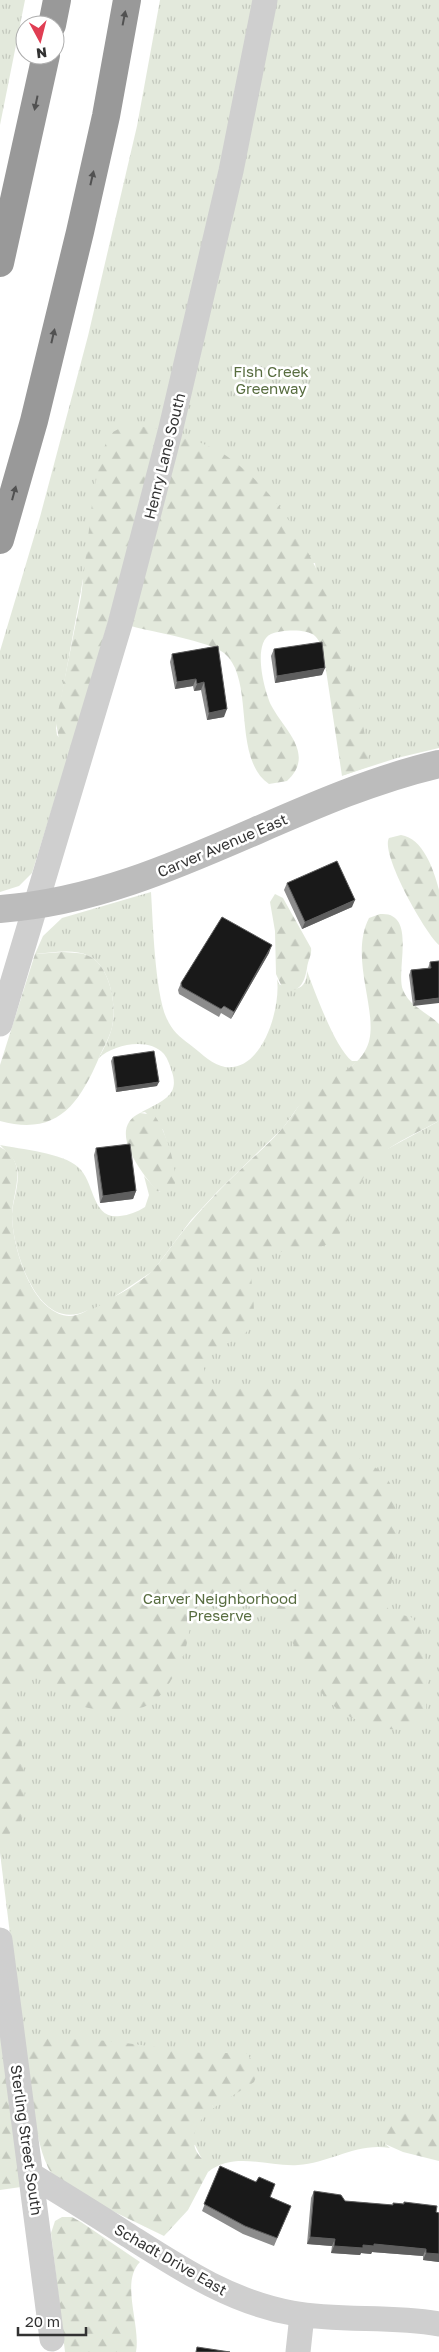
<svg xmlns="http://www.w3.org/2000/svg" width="439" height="2352" viewBox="0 0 439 2352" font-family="'Golos Text',sans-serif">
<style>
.grass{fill:url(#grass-tufts)}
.forest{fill:url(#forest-firs)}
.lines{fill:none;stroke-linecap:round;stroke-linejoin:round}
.street{stroke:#cfcfcf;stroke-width:25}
.secondary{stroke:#bcbcbc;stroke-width:28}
.highway{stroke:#999;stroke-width:28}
.wall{fill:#8c8c8c}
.shaded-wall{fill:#5e5e5e}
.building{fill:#191919;stroke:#5e5e5e}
.oneway{fill:#515151}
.labels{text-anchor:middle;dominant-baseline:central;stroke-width:5;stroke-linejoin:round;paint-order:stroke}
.park-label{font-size:15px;fill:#586d40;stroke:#fff}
.street-label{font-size:15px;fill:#323232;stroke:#fff}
</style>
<defs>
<pattern id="grass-tufts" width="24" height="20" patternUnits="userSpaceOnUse" patternTransform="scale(1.25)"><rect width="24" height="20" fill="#e3e9dc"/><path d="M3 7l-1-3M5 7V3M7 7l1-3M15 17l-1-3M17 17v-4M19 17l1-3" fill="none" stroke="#c3c8bd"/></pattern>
<pattern id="forest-firs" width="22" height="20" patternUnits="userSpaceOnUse" patternTransform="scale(1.25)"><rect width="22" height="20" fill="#e3e9dc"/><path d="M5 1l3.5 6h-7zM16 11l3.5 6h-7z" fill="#c3c8bd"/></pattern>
</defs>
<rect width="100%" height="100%" fill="#fff"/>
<path class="grass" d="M0,0H25L0,125Z
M160,0H439V748L397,758L344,775L315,563L83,579L56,728L57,735L70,751L32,873L19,886L0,892V651L40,517L88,336L137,126Z
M151,892C153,922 155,1001 169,1023C174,1033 184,1040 193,1047C202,1054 213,1065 225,1067C263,1072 281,1007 277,979L279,984C293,992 307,991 307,971C315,992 335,1048 352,1061H358L342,1074L324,1083L298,1107L283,1128L218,1191L191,1220L153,1271L114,1297L439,1121V2112L385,2144L390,2148C357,2142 330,2163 298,2165C268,2167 234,2151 208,2172L195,2145L45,2160L18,1999L0,1853V1360L88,1310C38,1336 12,1250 12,1214C13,1199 20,1184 17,1169C15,1157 7,1153 0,1145C20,1149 63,1153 78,1167C95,1181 91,1220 120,1216C129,1215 137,1212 145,1207L149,1195L144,1176L159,1192L175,1183L170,1152L163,1130L145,1112L140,1113C150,1107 167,1101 172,1091C175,1085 174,1078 172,1072C170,1066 168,1059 164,1054C149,1037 114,1044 99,1058C105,1046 111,1035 113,1022C116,1002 109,965 89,956C73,948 52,953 35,954L43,936L62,918Z"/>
<path class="forest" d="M137,426L159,429L113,605L70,751L59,740L56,722L81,597L92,504L100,458L106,443L113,432L122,427Z
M181,436C199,442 217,448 232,460C322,526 354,661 370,766L342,776L324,657C322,650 321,642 315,636C306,628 281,630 271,634C252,643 264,690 271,705C284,730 316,754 287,781L269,784C231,758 256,679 224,653C209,641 152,632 131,626Z
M401,835C423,838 434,870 439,890C439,906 439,927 439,945C425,933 380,853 389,838Z
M275,894L283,898L311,948C312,955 308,960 307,968C305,981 299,997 282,987L276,974L275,931L270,902Z
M380,914C418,911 395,971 403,990C409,1006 427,1012 439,1024V1121C419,1132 381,1148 369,1167C355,1189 354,1224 332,1241C310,1258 278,1244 256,1261C244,1281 261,1307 250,1327C240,1345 213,1342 203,1361C205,1399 238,1385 263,1384C277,1383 294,1386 308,1391C335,1401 320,1422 335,1441C350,1461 383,1461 392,1488C400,1512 397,1555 392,1579C391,1588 386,1595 386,1605L390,1612L411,1617L421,1627L427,1678L426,1717C418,1730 402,1731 389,1729C325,1716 320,1692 291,1640C285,1629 280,1617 269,1610C258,1603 245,1600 233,1599C224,1598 207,1597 200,1604C190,1614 190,1634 186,1647C180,1665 167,1694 150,1704C134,1714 84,1713 70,1700C53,1685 43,1651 14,1680L11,1704L23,1749L25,1811L19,1825L0,1842V1147C29,1162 13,1190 12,1214C12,1242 26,1290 48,1307C54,1312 62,1316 69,1316C86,1317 139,1284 151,1272C161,1262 168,1250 177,1239C188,1224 201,1210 214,1196C235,1173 260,1153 281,1130C291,1119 298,1105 308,1094C325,1076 351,1075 365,1051C384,1020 347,961 369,918Z
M63,952C72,953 81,952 89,956C109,965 116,1002 113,1021C112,1035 103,1047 98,1060C78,1106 56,1136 0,1121V1065L35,954Z
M140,1113L154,1115C165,1128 180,1173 174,1190L166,1193L157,1191C142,1173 106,1129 140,1113Z
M0,2027L21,2187L0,2190Z
M56,2038L110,2041L202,2053H246L255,2064L256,2077L254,2082C233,2098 186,2114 195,2148C198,2157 207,2161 208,2172L188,2210L164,2236L96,2203L53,2175C34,2151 29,2072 24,2039Z
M439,2108V2161L403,2152L385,2144L384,2129C395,2108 418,2110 439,2108Z
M62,2217H72L81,2222L140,2262C120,2282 141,2325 136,2352H65L51,2233L55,2221Z"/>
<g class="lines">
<path class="street" d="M0,1024L120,624L170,432L231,171L265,0
M0,1940L52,2339
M33,2176C64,2195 95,2214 126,2234C178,2267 230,2302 292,2313C341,2322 390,2315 439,2324
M298,2352L302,2315"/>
<path class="secondary" d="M0,909C158,898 288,799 439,764"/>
<path class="highway" d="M52,25L57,0
M0,263L46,55
M0,540L34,421L80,232L106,116L127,0"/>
</g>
<path class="wall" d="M218,646L224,717L207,720L201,690L194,691L193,686L175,689L170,662L172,654Z
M274,649L322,675L275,683L271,656Z
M287,883L352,907L302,929L284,890Z
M269,953L231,1019L221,1013L219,1017L179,994L178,990L181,983Z
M439,961L413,1006L409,975L411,970L428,968L430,962Z
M113,1057L157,1086L116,1092L111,1061Z
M96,1148L136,1191L133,1199L100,1203L94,1155Z
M220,2166L270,2197L291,2206L274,2246L243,2234L202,2211Z
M314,2191L345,2201L393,2205V2203L403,2204L404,2202L436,2212L439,2262L423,2260V2256L372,2252L371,2254L361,2253L360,2255L331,2253L332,2246L307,2244L311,2198Z"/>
<path class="shaded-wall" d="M325,668L322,675L275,683L277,676Z
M196,679L193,686L175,689L177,682Z
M204,682L201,690L194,691L197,684Z
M227,709L224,717L207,720L209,713Z
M355,900L352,907L302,929L305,922Z
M272,945L269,953L231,1019L234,1012Z
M439,998V1003L413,1006L415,1001Z
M159,1082L157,1086L116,1092L117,1088Z
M136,1191L133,1199L100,1203L103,1196Z
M310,2237L335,2239L332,2246L307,2244Z
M374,2244L426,2249L423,2256L372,2252L371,2254L361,2253L360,2255L331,2253L334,2246L363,2245Z
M426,2253L439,2254V2262L423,2260Z"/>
<path class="building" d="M322,642L325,668L277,676L274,649Z
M218,646L227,709L209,713L204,682L197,684L196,679L177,682L172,654Z
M337,861L355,900L305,922L287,883Z
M222,917L272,945L234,1012L224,1006L221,1009L182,987L181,983Z
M439,961V998L415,1001L411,970L431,968L430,962Z
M154,1051L159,1082L117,1088L113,1057Z
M130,1144L136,1191L103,1196L96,1148Z
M220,2166L256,2182L259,2177L275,2184L270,2197L291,2206L277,2238L245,2226L204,2204Z
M314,2191L341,2195L345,2201L393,2205V2203L404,2204V2202L437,2206L436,2212L439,2213V2254L426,2253V2249L374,2244V2246L363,2245V2248L334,2246L335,2239L310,2237Z
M197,2347L230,2352H196Z"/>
<defs><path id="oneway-solid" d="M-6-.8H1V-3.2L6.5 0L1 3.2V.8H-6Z" transform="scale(1.25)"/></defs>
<g class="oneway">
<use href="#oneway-solid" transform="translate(124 18) rotate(-79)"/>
<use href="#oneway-solid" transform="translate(36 103) rotate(102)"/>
<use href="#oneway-solid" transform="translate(92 178) rotate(-77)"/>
<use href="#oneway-solid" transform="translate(53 336) rotate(-77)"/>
<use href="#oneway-solid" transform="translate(14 493) rotate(-75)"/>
</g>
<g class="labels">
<g class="park-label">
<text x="271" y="371">Fish Creek<tspan x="271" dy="17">Greenway</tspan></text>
<text x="220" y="1598">Carver Neighborhood<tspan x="220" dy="17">Preserve</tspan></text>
</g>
<g class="street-label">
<text transform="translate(164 456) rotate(-76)">Henry Lane South</text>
<text transform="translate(222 845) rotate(-23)">Carver Avenue East</text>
<text transform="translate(27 2140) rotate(82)">Sterling Street South</text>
<text transform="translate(171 2259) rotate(30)">Schadt Drive East</text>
</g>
</g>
<g transform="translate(40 40) rotate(173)"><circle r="24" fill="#ffffff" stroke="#adadad"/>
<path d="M0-4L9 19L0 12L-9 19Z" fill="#e03e53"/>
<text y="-8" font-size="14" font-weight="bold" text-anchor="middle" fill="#323232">N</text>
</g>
<path d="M18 2327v8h68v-8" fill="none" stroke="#323232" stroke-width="2.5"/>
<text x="25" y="2327" font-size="15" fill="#323232" stroke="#ffffff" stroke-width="4" paint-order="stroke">20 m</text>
</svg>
